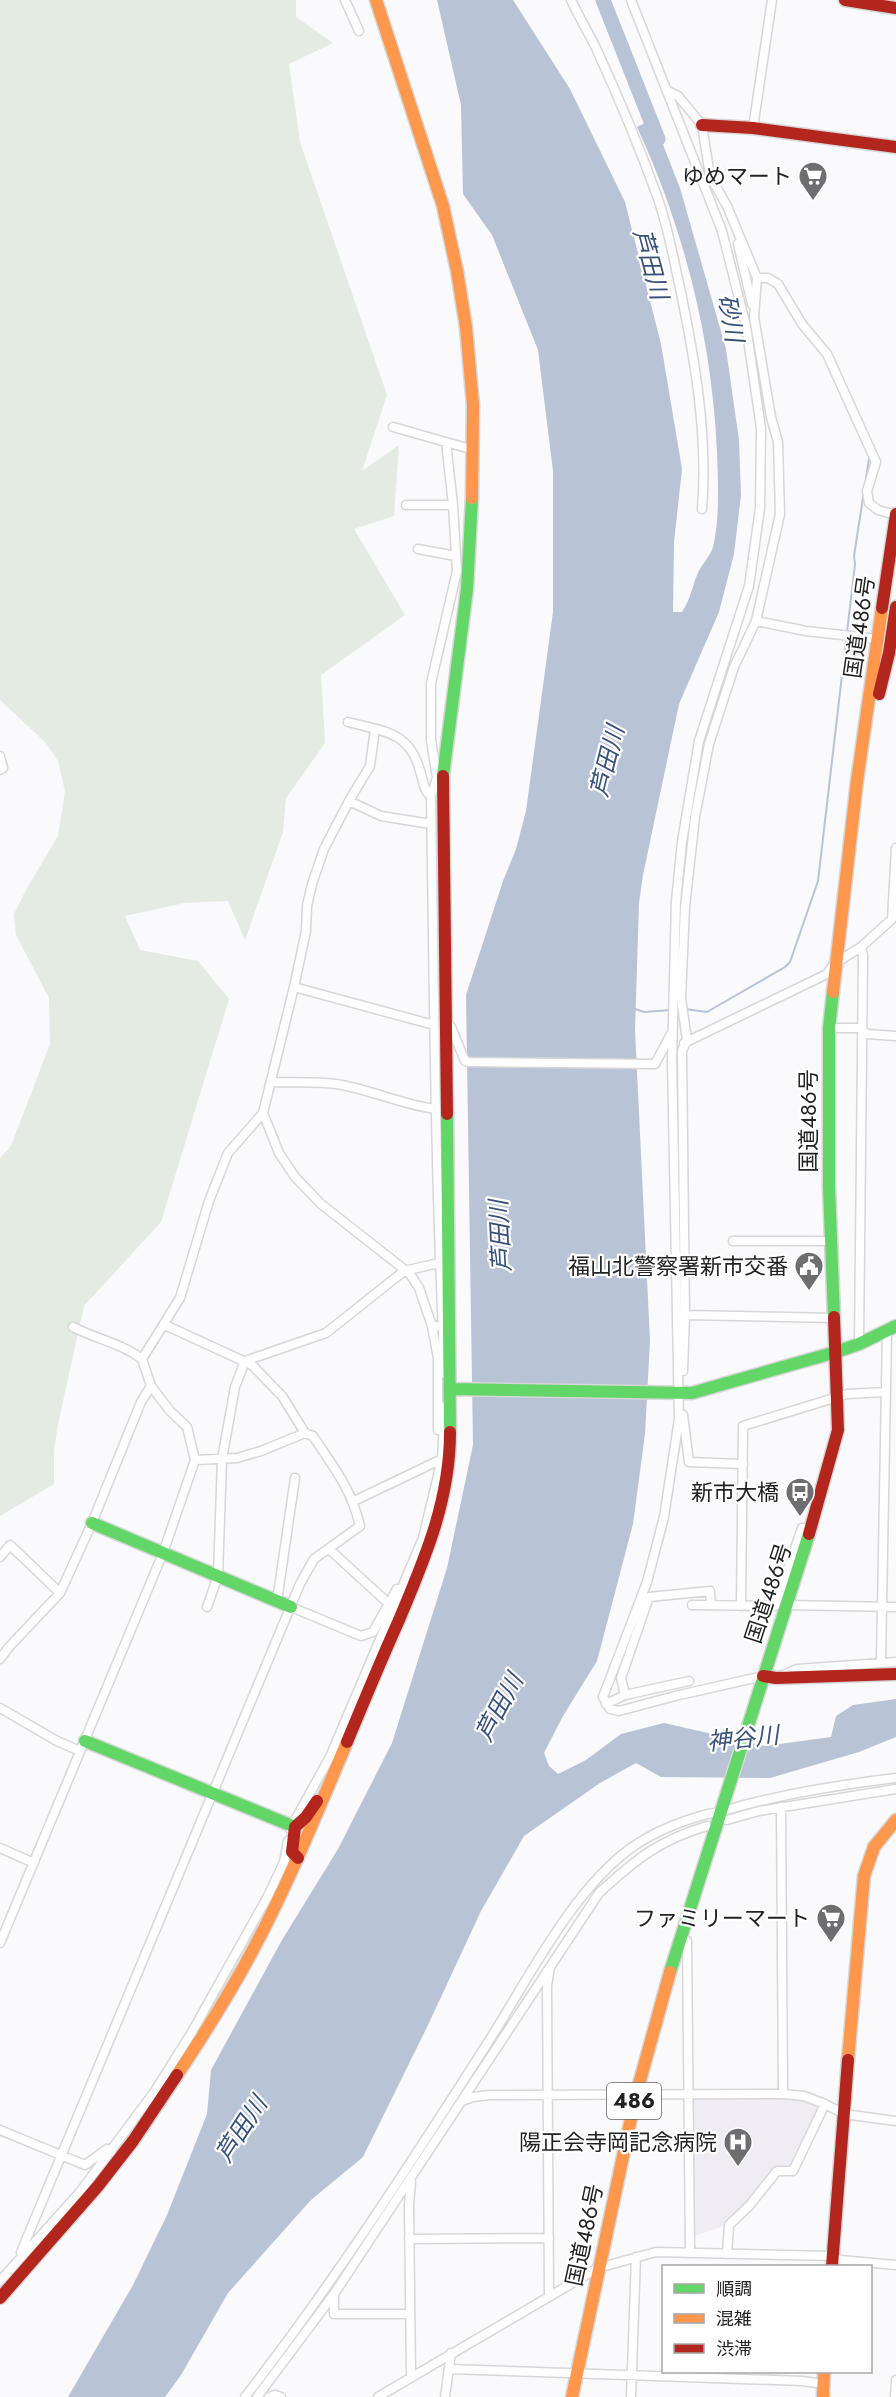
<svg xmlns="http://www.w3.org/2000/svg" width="896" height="2397" viewBox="0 0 896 2397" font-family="Jost,'Noto Sans JP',sans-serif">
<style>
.built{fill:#f0ecf3}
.green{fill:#e3ebe2}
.water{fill:#b8c3d6}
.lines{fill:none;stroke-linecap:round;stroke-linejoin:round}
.stream{stroke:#b8c3d6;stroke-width:2}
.river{stroke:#b8c3d6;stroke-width:15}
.street-casing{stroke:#d7d6d8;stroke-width:11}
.fast-casing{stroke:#d7d6d8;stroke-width:15}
.slow-casing{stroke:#d7d6d8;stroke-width:15}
.jam-casing{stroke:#d7d6d8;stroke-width:15}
.street{stroke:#fefefe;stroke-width:8}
.fast{stroke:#63d668;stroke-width:12}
.slow{stroke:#ff974d;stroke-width:12}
.jam{stroke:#b3261e;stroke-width:12}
.labels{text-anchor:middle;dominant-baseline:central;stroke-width:4.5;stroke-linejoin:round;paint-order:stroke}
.shield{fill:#fff;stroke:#656465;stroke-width:1.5}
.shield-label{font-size:21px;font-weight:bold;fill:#232223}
.poi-label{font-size:22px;fill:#232223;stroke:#fff;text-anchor:end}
.street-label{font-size:22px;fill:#232223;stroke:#fff}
.water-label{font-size:24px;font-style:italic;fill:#385178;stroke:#fff}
</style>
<rect width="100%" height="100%" fill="#faf9fb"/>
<path class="built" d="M691,2097H785L806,2100L822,2106L792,2167H778L733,2218L721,2227L692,2237Z"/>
<path class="green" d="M0,0H296V17L333,43L289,64L300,142L387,395L362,471L399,445L394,516L354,529L405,615L321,675L325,743L286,798L283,832L245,940L228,901L184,903L125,916L140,950L198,961L229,999L161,1222L84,1306L58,1424L54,1450V1484L0,1516V1158L11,1146L50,1044L49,998L16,935L14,914L26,890L58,836L65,791L58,761L46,743L0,700Z"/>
<path class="water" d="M437,0H513L570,89L625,202L661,344L682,469L674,542L673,612H682C690,600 692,588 697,575C701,565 710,557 713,547C720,518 718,482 717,452C712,339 684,229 637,127L653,119L680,188L726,349L739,440L741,495L734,554L719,612L679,704L643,875L639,903L635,1030L650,1341L645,1434L633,1524L597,1661L563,1716L544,1753L549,1766L558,1774L586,1760L621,1734L664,1723L765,1746L831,1737L836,1716L853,1705L896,1699V1737L859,1752L770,1778L661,1777L636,1763L600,1783L524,1836L481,1911L428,2025L363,2157L311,2200L228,2293L181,2375L165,2397H68L133,2285L167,2215L207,2114L211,2070L282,1940L338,1849L392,1743L447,1568L473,1445L466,995L503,881L516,849L526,811L553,612V471L538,350L492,235L463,194L461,105Z"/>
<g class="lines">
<path class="stream" d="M635,1009L644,1012L671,1010
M685,1009L707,1012L785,967L790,962L818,881L855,564L854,556L869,459"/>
<path class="river" d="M603,0L658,139"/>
<g class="street-casing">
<path id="street" d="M345,0L359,31
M571,0C579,17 588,32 596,48C618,96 639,146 657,196C668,226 673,257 680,288C695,360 708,436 702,509
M631,0L722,231L746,326L761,428L760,508L749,586L699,741L682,842L676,901L672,1060L679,1419L664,1517L647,1582L603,1697L610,1709L619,1711L675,1696L763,1676
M668,91L678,96L702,125L710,176L707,179
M753,128L772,0
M738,244L752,304
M757,278H768L778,284L802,324L827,354L876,462L867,491L869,503L878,510L896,515
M393,427L474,450
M406,505H453
M418,549L456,556
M756,621L806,631L878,639
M348,722C382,731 410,731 420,771C423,779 423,791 431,796
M0,756L3,768L0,770
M437,778L431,796C434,989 435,1181 445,1374
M440,780L437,778L431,740V683L457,571L453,505L446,442
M349,801L381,816L431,824
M294,987L434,1025
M444,1023L451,1027L465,1061L469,1062L655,1064L671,1034
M829,1028H859L867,1034L896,1036
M684,1043L827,974L834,964L861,947L892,919L896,848
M271,1082C292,1083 315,1081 336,1084C370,1089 402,1105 436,1109
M263,1113L279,1153L295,1177L321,1204L410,1274L419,1288L432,1326H443
M733,1241H831
M685,1315L834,1318
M432,1326L438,1358V1430
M859,1344L863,956L861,947
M142,1359L180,1298L209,1201L228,1153L263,1113L294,987L306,931L307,906L312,884L324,849L349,801L370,766L375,729
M683,1371L685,1315L682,1051L687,1040L681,998L685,907L695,817L709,744L734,667L756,621L780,514L778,442L771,417L754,317L757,278L727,206L710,176
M151,1386L170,1411L187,1427L195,1460
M683,1415L689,1462L743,1464
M354,1501L442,1459
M329,1549L388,1603
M0,1557L10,1545L60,1593
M277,1601L295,1478
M692,1605L775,1606L802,1528H811
M786,1605L896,1607
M741,1606L743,1426L847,1394L886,1392
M207,1607L218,1576L222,1459L235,1387L245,1361L326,1333L404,1271L439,1263
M291,1607L361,1636L373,1632L397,1589
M0,1659L9,1647L60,1593L92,1523L141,1402L151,1386L142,1359C121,1343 96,1339 73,1327
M881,1662L887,1331
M779,1677L797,1669L896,1662
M625,1695L689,1681
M606,1704L625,1695L621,1678L649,1597L710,1591L711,1605
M0,1708L57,1741L80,1751
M781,1807L783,2094
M727,1820L759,1811L896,1789
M290,1829L330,1757L423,1538L442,1459L445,1406
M0,1848L34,1863
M681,1938L687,1941L690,2253
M0,1943L163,1553L195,1460L237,1458L261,1451L305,1433
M462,2101L473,2097L490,2095L783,2094L804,2096L825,2104L844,2114L896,2121
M0,2130L85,2165L107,2149L111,2152
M409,2239L549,2238
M21,2252L300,1584L314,1559L360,1526C351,1488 334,1468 313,1436L305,1433L282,1396L252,1365L165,1325
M727,2254L729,2225L749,2206L777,2171H793L825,2104
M0,2281L80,2192L155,2091L192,2032L268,1896L284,1862L288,1841
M334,2294V2314H410
M549,2296L547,1986L550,1967
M449,2369L803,2381L824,2384
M411,2376L409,2205L411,2182
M245,2397C332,2285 409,2166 485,2047C526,1984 570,1892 631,1848C652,1833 679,1822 704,1815C711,1813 717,1813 723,1811C779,1794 838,1785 896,1778
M257,2397L334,2294L599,1893C635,1860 659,1840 707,1826
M269,2397L275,2395L281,2397
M378,2397L598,2268L656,2252L833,2256L840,2260L896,2265
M445,2397L451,2353
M631,2397L636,2257
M895,2397L896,2380"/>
</g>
<g class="fast-casing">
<path id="fast" d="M443,776L467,589L472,498
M833,992L829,1028V1187L834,1317
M447,1114L450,1432
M836,1352L859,1344L896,1326
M451,1389L692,1393L836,1352
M92,1523L291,1607
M85,1741L295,1827
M670,1972L809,1534"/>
</g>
<g class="slow-casing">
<path id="slow" d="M376,0L443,206L457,271L466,327L473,405L472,498
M833,992L857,781L882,608
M848,2060L864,1876L874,1847L896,1820
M177,2075C205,2033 232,1990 255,1946C290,1880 318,1810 347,1742
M572,2397L636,2095L670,1972
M823,2397L824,2372"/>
</g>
<g class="jam-casing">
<path id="jam" d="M845,0L896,8
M702,125L753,128L896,147
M882,608L896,514
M879,694L889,653L896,607
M443,776L447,1114
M809,1534L838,1430L834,1317
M763,1676L776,1678L896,1674
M347,1742C364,1701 381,1660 399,1620C425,1558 450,1500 450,1432
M298,1858L292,1852L295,1827L306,1817L317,1801
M832,2266L848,2060
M0,2298L98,2186L133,2141L177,2075"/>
</g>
<use href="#street" class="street"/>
<use href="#fast" class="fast"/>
<use href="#slow" class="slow"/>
<use href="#jam" class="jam"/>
</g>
<defs>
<g id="supermarket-pin" transform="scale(1.5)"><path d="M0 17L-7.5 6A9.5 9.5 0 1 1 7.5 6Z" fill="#6e6d6f" stroke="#fff"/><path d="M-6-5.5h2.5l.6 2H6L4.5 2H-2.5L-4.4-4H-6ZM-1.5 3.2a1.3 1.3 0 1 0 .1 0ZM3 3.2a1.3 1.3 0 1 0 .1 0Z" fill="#fff"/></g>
<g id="civic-pin" transform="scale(1.5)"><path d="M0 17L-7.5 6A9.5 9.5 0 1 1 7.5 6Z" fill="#6e6d6f" stroke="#fff"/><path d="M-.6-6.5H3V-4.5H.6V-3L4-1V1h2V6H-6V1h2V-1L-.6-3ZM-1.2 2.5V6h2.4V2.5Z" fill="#fff"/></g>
<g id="bus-pin" transform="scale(1.5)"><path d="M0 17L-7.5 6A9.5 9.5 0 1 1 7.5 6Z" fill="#6e6d6f" stroke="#fff"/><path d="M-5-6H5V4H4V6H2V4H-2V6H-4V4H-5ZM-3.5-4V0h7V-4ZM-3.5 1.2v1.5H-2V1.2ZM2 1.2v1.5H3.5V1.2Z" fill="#fff"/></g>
<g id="hospital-pin" transform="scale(1.5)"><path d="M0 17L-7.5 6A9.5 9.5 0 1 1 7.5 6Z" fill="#6e6d6f" stroke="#fff"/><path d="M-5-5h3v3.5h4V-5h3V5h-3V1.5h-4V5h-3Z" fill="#fff"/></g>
</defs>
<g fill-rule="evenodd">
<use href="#supermarket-pin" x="813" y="176"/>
<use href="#civic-pin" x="809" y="1266"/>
<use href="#bus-pin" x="800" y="1492"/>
<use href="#supermarket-pin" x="831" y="1918"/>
<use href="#hospital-pin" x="738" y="2142"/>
</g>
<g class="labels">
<rect class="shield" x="607" y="2083" width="54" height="36" rx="4.5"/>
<g class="shield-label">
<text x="634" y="2101">486</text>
</g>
<g class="poi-label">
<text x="792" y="176">ゆめマート</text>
<text x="788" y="1266">福山北警察署新市交番</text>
<text x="779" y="1492">新市大橋</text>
<text x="810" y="1918">ファミリーマート</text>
<text x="717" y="2142">陽正会寺岡記念病院</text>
</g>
<g class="street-label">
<text transform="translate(859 627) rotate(-82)">国道486号</text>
<text transform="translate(808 1121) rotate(-90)">国道486号</text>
<text transform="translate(768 1593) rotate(-72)">国道486号</text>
<text transform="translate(584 2235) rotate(-78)">国道486号</text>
</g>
<g class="water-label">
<text transform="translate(651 264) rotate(75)">芦田川</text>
<text transform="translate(731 318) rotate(80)">砂川</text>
<text transform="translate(607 761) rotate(-76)">芦田川</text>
<text transform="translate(500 1236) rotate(-93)">芦田川</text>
<text transform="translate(499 1707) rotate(-62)">芦田川</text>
<text transform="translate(743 1738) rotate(-6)">神谷川</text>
<text transform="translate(241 2129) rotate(-57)">芦田川</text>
</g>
</g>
<rect x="662" y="2265" width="210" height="108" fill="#ffffff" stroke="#a7a7a7" stroke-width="1.5"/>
<rect x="674" y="2284" width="30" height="9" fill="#63d668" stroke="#a7a7a7" stroke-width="1.5"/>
<text x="716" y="2295" font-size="18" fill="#232223">順調</text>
<rect x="674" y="2314" width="30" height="9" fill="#ff974d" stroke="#a7a7a7" stroke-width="1.5"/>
<text x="716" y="2325" font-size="18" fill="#232223">混雑</text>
<rect x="674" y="2344" width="30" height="9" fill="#b3261e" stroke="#a7a7a7" stroke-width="1.5"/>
<text x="716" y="2355" font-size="18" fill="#232223">渋滞</text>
</svg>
